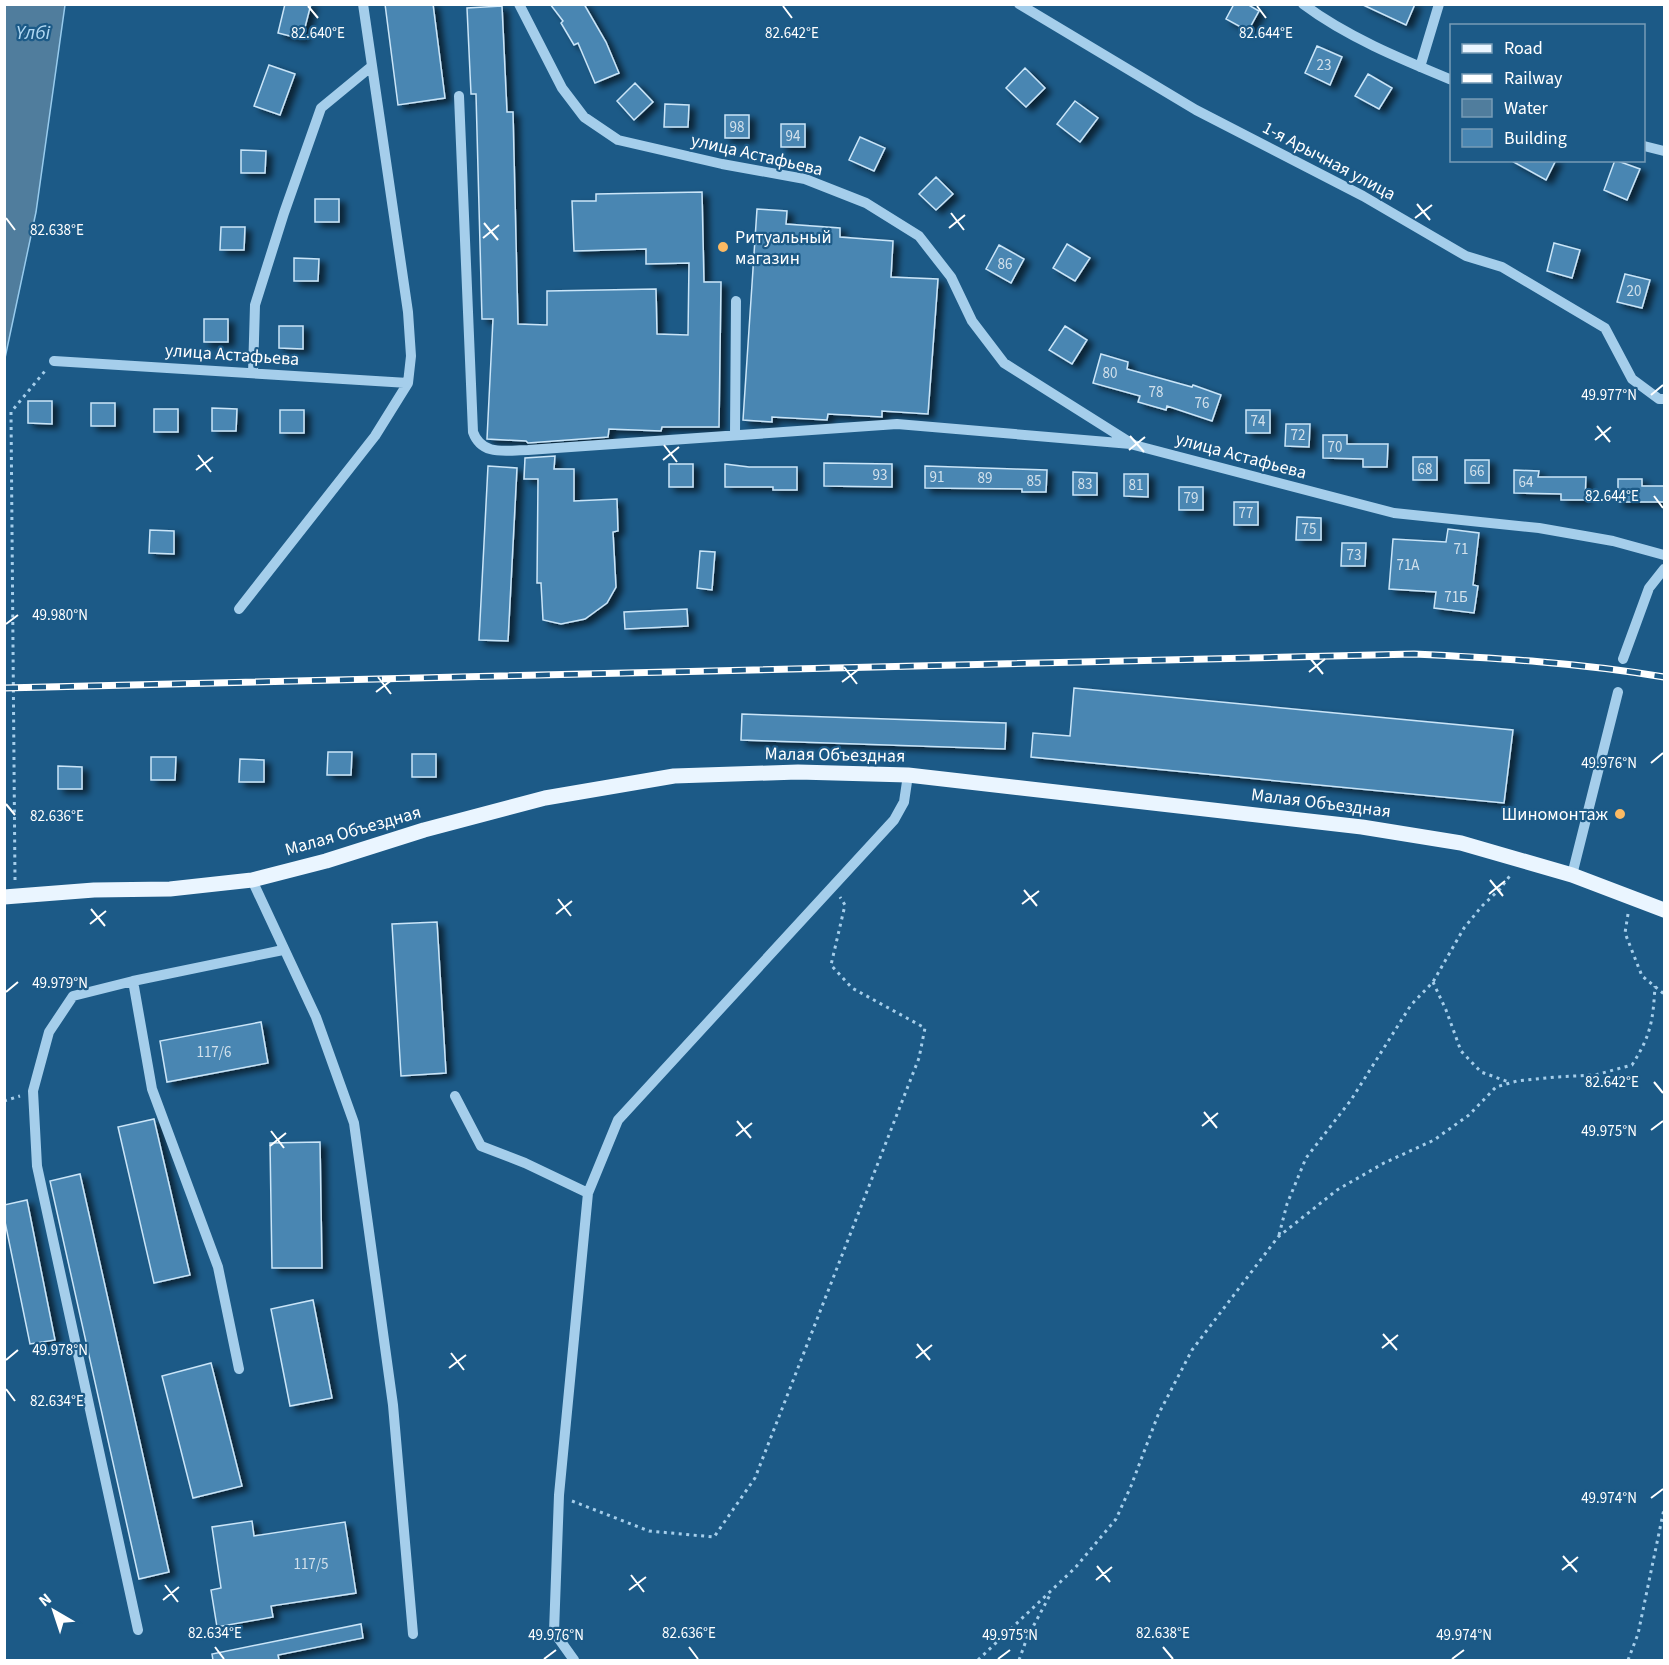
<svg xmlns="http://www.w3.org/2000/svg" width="1669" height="1665" viewBox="0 0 1669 1665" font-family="'Source Sans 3',sans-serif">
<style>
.water{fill:#507d9d;stroke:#98cbed;stroke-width:1.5}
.building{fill:#4986b2;stroke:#cae5f8;stroke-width:1.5;filter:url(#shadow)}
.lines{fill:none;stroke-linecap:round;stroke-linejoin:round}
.path{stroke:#a5ceeb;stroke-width:3;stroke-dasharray:3 4.5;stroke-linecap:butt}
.minor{stroke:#a5ceeb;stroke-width:10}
.major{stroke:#eaf5ff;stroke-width:15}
.rail-casing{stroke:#fff;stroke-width:7}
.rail{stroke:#1c5a87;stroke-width:4.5;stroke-dasharray:14;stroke-linecap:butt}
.ticks{fill:none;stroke:#fff;stroke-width:2}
.poi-dot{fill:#fcba63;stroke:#1c5a87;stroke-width:2}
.labels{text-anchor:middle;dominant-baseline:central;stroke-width:4.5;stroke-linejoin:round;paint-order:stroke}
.number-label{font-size:15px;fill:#d2e1ec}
.street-label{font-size:18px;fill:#fff;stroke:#1c5a87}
.poi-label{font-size:18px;fill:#fff;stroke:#1c5a87;text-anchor:start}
.water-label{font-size:20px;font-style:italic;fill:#b0d8f3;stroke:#1c5a87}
.ticks-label{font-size:15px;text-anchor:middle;fill:#fff;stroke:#1c5a87;stroke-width:4.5;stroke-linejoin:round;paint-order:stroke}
</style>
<defs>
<filter id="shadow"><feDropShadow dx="6" dy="4" stdDeviation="3" flood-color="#0009"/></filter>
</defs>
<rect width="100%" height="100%" fill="#1c5a87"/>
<path class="water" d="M5,4L65,5L36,212L5,358Z"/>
<path class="building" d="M285,4H311L302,39L278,33Z
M385,4H433L445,98L398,105Z
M550,4H584L606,42L619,73L595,83L578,43L574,45L561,23L563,21Z
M1234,4H1247L1259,11L1248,31L1226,19Z
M1361,4H1415L1406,25Z
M502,6L507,112H513L518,324L547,325V291L656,289L657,334L688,335L689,263L646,264V249L574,251L572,201H596V194L702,192L704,282H721L719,427H662L661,431L609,429L608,437L528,443L526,441L487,439L493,319H482L476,94H471L467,8Z
M1317,46L1342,57L1330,85L1305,73Z
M269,65L295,74L280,115L254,106Z
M1025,68L1045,88L1026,107L1006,88Z
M1368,74L1392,88L1379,109L1355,96Z
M635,83L653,102L634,120L617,101Z
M1075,101L1098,118L1080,142L1057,124Z
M665,104L689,105L688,127H664Z
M725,115H749V138H725Z
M781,124H805V147H781Z
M860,137L885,148L874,171L849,160Z
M241,150L266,151L265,173H241Z
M1510,160H1556L1546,180Z
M1615,160L1640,169L1627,200L1604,190Z
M936,177L953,194L936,210L919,194Z
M315,199H339V222H315Z
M757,209L787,211L786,224L840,228V237L893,241L891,277L938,279L928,414L882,411V417L828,414L827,420L772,417V422L743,420Z
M221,227H245L244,250H220Z
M1554,243L1580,250L1572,278L1547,271Z
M1067,244L1090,258L1075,281L1053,268Z
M999,245L1024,259L1011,283L986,269Z
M294,258L319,259L318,281H294Z
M1625,274L1650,280L1642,308L1617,302Z
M204,319H228V342H204Z
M279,326H303V349L279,348Z
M1065,326L1087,340L1072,364L1049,350Z
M1101,354L1128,362L1127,369L1192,387L1193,385L1221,395L1212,421L1167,406L1166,410L1138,402L1140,396L1093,383Z
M28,401H52V424L28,423Z
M91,403H115V426H91Z
M212,408L237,409L236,431H212Z
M154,409H178V432H154Z
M280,410H304V433H280Z
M1246,410H1270V433H1246Z
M1286,424H1310L1309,447L1285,446Z
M1323,435H1347V444H1388L1387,467H1363V459L1323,458Z
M555,456L554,469H574V501L617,499L618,531L613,532L616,587L607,603L585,619L561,624L543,620L541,583H537L538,479H524L525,458Z
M1413,457H1437V480H1413Z
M1465,460H1489V483H1465Z
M824,463L892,464V487L824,486Z
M669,464H693V487H669Z
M725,464L749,467H797V490H773V487H725Z
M488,466L517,468L508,641L479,640Z
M925,466L1047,470L1046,492H1022V489L925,488Z
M1514,470L1539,471L1538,477H1586L1585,500H1561V494L1514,493Z
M1073,472L1097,473V495H1073Z
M1124,474H1148V497L1124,496Z
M1618,479H1642V486H1665V502H1618Z
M1179,487H1203V510H1179Z
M1234,502H1258V525H1234Z
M1297,517L1321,518V540H1296Z
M1448,529L1479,533L1473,585L1478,586L1474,613L1434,608L1436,592L1389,589L1393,539L1446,542Z
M150,530L174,531V554L149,553Z
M1342,543H1366L1365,566H1341Z
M700,551L715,552L712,590L697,588Z
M687,609L688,626L625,629L624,612Z
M1074,688L1513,730L1504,803L1031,757L1033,733L1070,736Z
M742,714L1006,723L1005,749L741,740Z
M328,752H352L351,775H327Z
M412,754H436V777H412Z
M151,757H176L175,780H151Z
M240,759L264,760V782H239Z
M58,766L82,767V789H58Z
M437,922L446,1073L401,1076L392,924Z
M261,1022L268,1063L167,1082L160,1041Z
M154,1119L190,1275L154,1283L118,1127Z
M320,1142L322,1268H272L270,1143Z
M80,1174L169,1572L139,1579L50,1181Z
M27,1200L55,1340L30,1344L4,1217V1205Z
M313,1300L332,1398L290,1406L271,1309Z
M211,1363L242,1486L193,1498L162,1376Z
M252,1521L254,1536L345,1522L356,1593L271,1606L273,1617L217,1627L211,1590L221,1588L212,1527Z
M361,1624L363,1638L278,1655L279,1660H213L212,1654Z"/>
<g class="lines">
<path class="path" d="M15,880L11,412L45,371
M1628,914L1625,933L1642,976L1664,994
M1433,982L1446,1010L1461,1051L1481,1072L1509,1082
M4,1101L20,1096
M1279,1235L1287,1204L1306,1158L1351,1100L1411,1005L1433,982L1464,928L1482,906L1500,889L1512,873
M572,1501L649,1531L714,1537L755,1478L919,1058L925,1028L852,988L831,965L845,905L840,897
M978,1660L1075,1568L1116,1519L1131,1486L1158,1415L1192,1350L1278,1237L1337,1190L1384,1163L1434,1140L1469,1115L1496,1087L1517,1081L1556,1077L1595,1075L1632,1065C1651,1035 1653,1021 1655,986
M1019,1660L1027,1638L1050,1595
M1628,1660L1638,1634L1664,1509"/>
<path class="minor" d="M519,4L562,88L584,117L618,140L722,164L805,179L866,203L919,236L951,277L972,321L1004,363L1134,445L1394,513L1539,528L1613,541L1664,555
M1019,4L1196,110L1363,196L1466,256L1502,267L1605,328L1632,379L1659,399H1664
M1303,4C1347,37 1401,59 1452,80
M1420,67L1439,4
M459,96L473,432C482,457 507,450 528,450L897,424L1131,444
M1644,146L1664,151
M54,361L408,383
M253,373L255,305L284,213L321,108L372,66
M735,434L736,301
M239,609L375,436L408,383L411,356L408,312L363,4
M1623,659L1649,588L1664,569
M1572,875L1618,692
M252,880L316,1017L354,1123L393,1405L413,1634
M133,981L73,996L49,1032L33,1091L37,1166L138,1630
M455,1096L481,1146L525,1163L588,1193
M239,1369L218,1267L152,1089L133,981L283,950
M574,1660L554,1632L559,1495L588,1193L618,1120L894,820L904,802L908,775"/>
<path class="major" d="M4,897L94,890L170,889L252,880L326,861L424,830L545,798L674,776L798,772L908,775L1362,827L1461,843L1572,875L1664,910"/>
<g class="rail-casing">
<path id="rail" d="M4,688L1414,654C1498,658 1581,663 1664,677"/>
</g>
<use href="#rail" class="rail"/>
</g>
<path class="ticks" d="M308,6L318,18M783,6L792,18M1257,6L1266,18M1417,204L1430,220M951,213L964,230M6,218L15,230M1415,218L1432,205M484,223L498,240M949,228L965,215M483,238L499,225M1651,395L1663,385M1597,426L1610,442M1130,436L1144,452M1595,440L1611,427M664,445L677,462M1129,450L1145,437M198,455L211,472M663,460L679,447M196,470L213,457M1654,496L1663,508M6,624L18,615M1310,658L1323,674M844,667L857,684M1309,672L1325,659M378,677L391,694M842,682L859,669M376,692L393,679M1651,763L1663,753M6,804L15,815M1490,880L1503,896M1024,890L1037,906M1489,894L1505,881M558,899L571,916M1022,904L1039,891M91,909L105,926M556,914L572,901M90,924L106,911M6,992L18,982M1654,1082L1663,1093M1204,1112L1217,1128M737,1121L751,1138M1202,1126L1218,1113M1651,1130L1663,1121M271,1131L284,1148M736,1136L752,1123M270,1146L286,1133M1383,1334L1397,1350M917,1344L930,1360M1382,1348L1398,1335M451,1353L464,1370M916,1358L932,1345M6,1360L18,1350M449,1368L466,1355M6,1389L15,1401M1651,1498L1663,1489M1563,1556L1577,1572M1097,1566L1110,1582M1562,1570L1578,1557M631,1575L644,1592M1096,1580L1112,1567M165,1585L178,1602M629,1590L646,1577M163,1600L179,1587M215,1647L224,1659M689,1647L698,1659M1163,1647L1173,1659M544,1659L556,1650M998,1659L1010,1650M1452,1659L1464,1650"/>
<g class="poi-dot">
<circle cx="723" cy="247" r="6"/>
<circle cx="1620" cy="814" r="6"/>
</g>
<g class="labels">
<g class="number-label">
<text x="1324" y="65">23</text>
<text x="737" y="127">98</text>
<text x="793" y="136">94</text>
<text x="1005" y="264">86</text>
<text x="1634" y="291">20</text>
<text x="1110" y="373">80</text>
<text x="1156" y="392">78</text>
<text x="1202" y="403">76</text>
<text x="1258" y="421">74</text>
<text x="1298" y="435">72</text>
<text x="1335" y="447">70</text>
<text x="1425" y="469">68</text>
<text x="1477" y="471">66</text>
<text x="880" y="475">93</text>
<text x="937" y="477">91</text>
<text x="985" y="478">89</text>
<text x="1034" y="481">85</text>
<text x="1526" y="482">64</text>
<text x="1085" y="484">83</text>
<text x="1136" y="485">81</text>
<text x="1191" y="498">79</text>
<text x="1246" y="513">77</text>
<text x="1309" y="529">75</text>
<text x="1461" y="549">71</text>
<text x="1354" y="555">73</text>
<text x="1408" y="565">71А</text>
<text x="1456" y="597">71Б</text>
<text x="214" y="1052">117/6</text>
<text x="311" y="1564">117/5</text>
</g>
<g class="street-label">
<text transform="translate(757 155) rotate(13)">улица Астафьева</text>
<text transform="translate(1329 161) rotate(28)">1-я Арычная улица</text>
<text transform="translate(232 355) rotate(4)">улица Астафьева</text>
<text transform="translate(1241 456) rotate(15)">улица Астафьева</text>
<text transform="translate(835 755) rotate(1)">Малая Объездная</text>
<text transform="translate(1321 803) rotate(7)">Малая Объездная</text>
<text transform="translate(353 831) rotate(-16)">Малая Объездная</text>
</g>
<g class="poi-label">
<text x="735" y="237">Ритуальный<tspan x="735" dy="21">магазин</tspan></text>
<text x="1608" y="814" text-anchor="end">Шиномонтаж</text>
</g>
<g class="water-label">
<text x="33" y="33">Үлбі</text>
</g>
</g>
<g class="ticks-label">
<text x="318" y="38">82.640°E</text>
<text x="792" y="38">82.642°E</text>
<text x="1266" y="38">82.644°E</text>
<text x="57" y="235">82.638°E</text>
<text x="1609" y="400">49.977°N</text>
<text x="1612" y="501">82.644°E</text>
<text x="60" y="620">49.980°N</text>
<text x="1609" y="768">49.976°N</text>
<text x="57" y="821">82.636°E</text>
<text x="60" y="988">49.979°N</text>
<text x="1612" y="1087">82.642°E</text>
<text x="1609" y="1136">49.975°N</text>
<text x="60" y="1355">49.978°N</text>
<text x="57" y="1406">82.634°E</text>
<text x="1609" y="1503">49.974°N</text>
<text x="215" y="1638">82.634°E</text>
<text x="689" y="1638">82.636°E</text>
<text x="1163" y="1638">82.638°E</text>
<text x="556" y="1640">49.976°N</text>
<text x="1010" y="1640">49.975°N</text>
<text x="1464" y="1640">49.974°N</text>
</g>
<rect width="1669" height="1665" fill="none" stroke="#ffffff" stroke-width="12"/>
<rect x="1450" y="24" width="195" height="138" fill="#1c5a87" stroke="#779cb7" stroke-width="1.5"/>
<rect x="1462" y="44" width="30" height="9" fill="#eaf5ff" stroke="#779cb7" stroke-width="1.5"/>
<text x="1504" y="54" font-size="18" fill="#ffffff">Road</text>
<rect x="1462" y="74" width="30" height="9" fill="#ffffff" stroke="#779cb7" stroke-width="1.5"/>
<text x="1504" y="84" font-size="18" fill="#ffffff">Railway</text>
<rect x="1462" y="99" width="30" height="18" fill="#507d9d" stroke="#779cb7" stroke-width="1.5"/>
<text x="1504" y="114" font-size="18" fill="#ffffff">Water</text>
<rect x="1462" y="129" width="30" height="18" fill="#4986b2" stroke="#779cb7" stroke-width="1.5"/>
<text x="1504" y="144" font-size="18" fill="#ffffff">Building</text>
<g transform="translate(54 1611) rotate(321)" stroke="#1c5a87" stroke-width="4.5" paint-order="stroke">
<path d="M0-4.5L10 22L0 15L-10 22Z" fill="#ffffff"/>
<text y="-9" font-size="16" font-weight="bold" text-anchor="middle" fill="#ffffff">N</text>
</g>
</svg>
